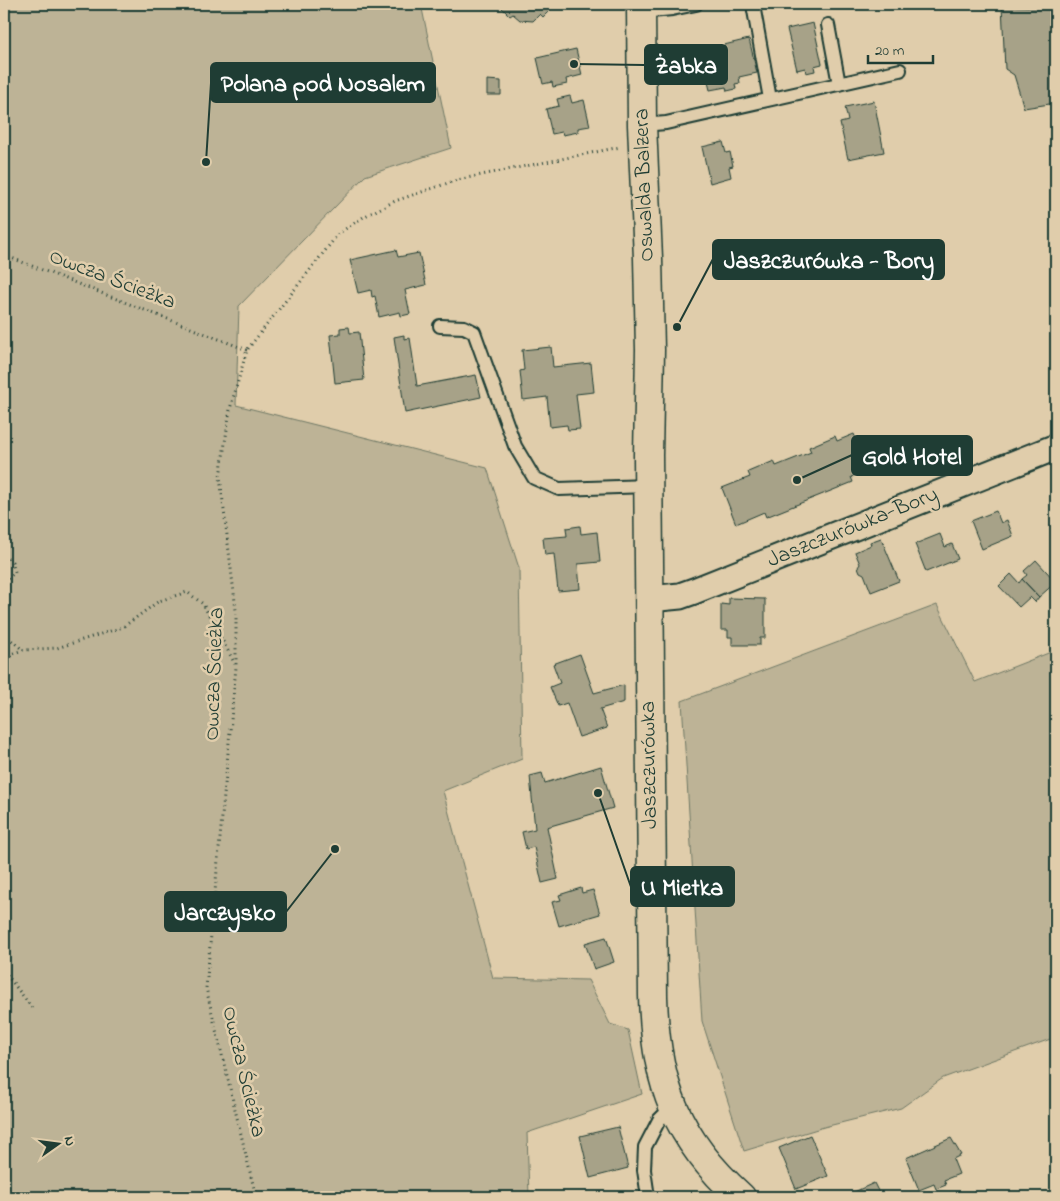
<svg xmlns="http://www.w3.org/2000/svg" width="1060" height="1201" viewBox="0 0 1060 1201" font-family="'Indie Flower',sans-serif">
<style>
.green{fill:#bdb396;stroke:#6e7865}
.building{fill:#a7a288;stroke:#1f3d34}
.lines{fill:none;stroke-linecap:round;stroke-linejoin:round}
.lane-casing{stroke:#1f3d34;stroke-width:16}
.street-casing{stroke:#1f3d34;stroke-width:29}
.secondary-casing{stroke:#1f3d34;stroke-width:31}
.path{stroke:#1f3d34;stroke-width:3;stroke-dasharray:1 4;stroke-linecap:butt}
.lane{stroke:#e0cdab;stroke-width:12}
.street{stroke:#e0cdab;stroke-width:25}
.secondary{stroke:#e0cdab;stroke-width:28}
.labels{text-anchor:middle;dominant-baseline:central;stroke-width:5;stroke-linejoin:round;paint-order:stroke}
.street-label{font-size:22px;fill:#1f3d34;stroke:#e0cdab}
.leader{fill:none;stroke:#1f3d34;stroke-width:2}
.callout-dot{fill:#1f3d34;stroke:#e0cdab;stroke-width:2}
.callout{fill:#1f3d34;stroke:#1f3d34;stroke-width:2}
.callout-label{font-size:24px;text-anchor:middle;font-weight:bold;fill:#fff}
</style>
<rect width="100%" height="100%" fill="#e0cdab"/>
<filter id="ink" filterUnits="userSpaceOnUse"><feTurbulence type="fractalNoise" baseFrequency=".02" numOctaves="2"/><feDisplacementMap in="SourceGraphic" scale="10" xChannelSelector="R" yChannelSelector="G"/><feConvolveMatrix kernelMatrix="1 2 1 2 8 2 1 2 1" color-interpolation-filters="sRGB"/></filter>
<g filter="url(#ink)">
<path class="green" d="M4,4H421L451,148L365,176L239,306L236,405L487,468L519,568L522,759L443,791L493,978L588,980L610,1024L628,1030L642,1094L527,1133L529,1197H4Z
M937,605L975,682L1056,650V1037L943,1078L901,1108L824,1127L744,1151L702,1021L682,701Z"/>
<path class="building" d="M498,4H556L543,17L540,14L533,21L520,20L513,14L510,16Z
M1002,5L1056,8V103L1024,108L1014,75L1005,69Z
M813,23L822,64L814,66L815,71L806,73L805,68L797,70L787,29Z
M749,39L757,73L739,77L740,83L735,84L736,89L727,91L726,87L710,90L701,54L724,48V45Z
M576,49L582,75L566,79L567,84L553,87L552,82L543,84L537,58Z
M487,80L501,81V95H487Z
M570,96L572,103L584,100L590,126L578,128V132L563,135L562,132L552,134L546,109L559,106L557,99Z
M874,101L884,152L848,159L840,123L848,121L845,107Z
M723,142L726,153L730,152L733,166L729,167L731,177L710,183L702,147Z
M396,250L398,257L419,253L426,285L405,290L410,314L401,316L400,312L379,317L375,296L372,297L371,290L358,293L350,260Z
M349,327L350,333L359,332L364,380L335,383L330,335L340,334V328Z
M404,335V339L410,338L417,386L476,375L481,397L405,413L394,337Z
M551,347L553,367L591,363L594,392L576,394L580,429L568,430L567,425L550,427L547,397L523,400L520,371L524,370L522,350Z
M854,434L868,470L851,477L853,482L766,517L764,512L736,524L722,488L750,477L748,472L774,461L776,466L811,452L809,447L835,436L837,441Z
M996,511L1001,523L1007,520L1013,536L982,549L971,521Z
M580,526L581,534L597,532L600,562L578,564L580,589L558,591L554,554L545,555L543,538L567,536L566,528Z
M940,534L945,547L952,544L958,559L926,572L915,544Z
M881,538L899,581L871,592L864,574L860,572L858,567L860,564L855,552L871,545L870,542Z
M1036,560L1056,582L1039,597L1022,579L1027,575L1024,571Z
M1011,574L1019,583L1022,579L1039,597L1035,602L1030,597L1019,607L999,586Z
M729,598L765,599V638H760V645H732V637H728V630H721V604L729,605Z
M580,654L594,693L624,685V702L600,709L607,728L579,737L567,703L558,706L550,687L560,683L553,664Z
M601,766L613,808L547,827L558,879L542,883L534,847L526,849L522,832L535,829L530,776L542,773L545,783Z
M581,888L582,893L593,890L600,914L559,926L552,902L561,900L559,895Z
M606,937L614,962L594,969L585,943Z
M618,1127L628,1168L590,1178L580,1136Z
M810,1135L828,1176L796,1189L779,1148Z
M951,1138L961,1155L953,1159L959,1174L944,1180L946,1185L936,1189L934,1184L919,1190L906,1158Z
M874,1183L881,1197H843Z"/>
<g class="lines">
<g class="lane-casing">
<path id="lane" d="M753,5L770,99
M641,12L672,9L696,4
M828,25L839,84
M642,125L666,123L900,70
M440,326L464,327L474,332L515,446L534,478L559,489L648,486
M648,1197L644,1170L645,1147L659,1120L663,1116L675,1111"/>
</g>
<g class="street-casing">
<path id="street" d="M649,599L680,596L694,591L1056,447"/>
</g>
<g class="secondary-casing">
<path id="secondary" d="M641,4L642,125L648,258L650,350L648,455L653,996C655,1082 676,1139 741,1197"/>
</g>
<path class="path" d="M4,255L247,350
M4,555L12,562L15,572L4,582
M4,634L23,650
M4,686L11,654L23,650L57,648L123,627L159,601L187,592L203,604L235,664
M4,971L32,1008
M256,1197L206,988L236,667V610L220,477L230,409L247,350L339,233L365,216L395,201L457,180L620,147"/>
<use href="#lane" class="lane"/>
<use href="#street" class="street"/>
<use href="#secondary" class="secondary"/>
</g>
</g>
<g class="labels">
<g class="street-label">
<text transform="translate(645 185) rotate(-92)">Oswalda Balzera</text>
<text transform="translate(112 280) rotate(21)">Owcza Ścieżka</text>
<text transform="translate(853 528) rotate(-22)">Jaszczurówka-Bory</text>
<text transform="translate(215 674) rotate(-88)">Owcza Ścieżka</text>
<text transform="translate(650 765) rotate(-91)">Jaszczurówka</text>
<text transform="translate(243 1072) rotate(77)">Owcza Ścieżka</text>
</g>
</g>
<path class="leader" d="M574 64L645 65M206 162L211 83M677 327L713 259M797 480L852 455M598 793L631 887M335 849L286 912"/>
<g class="callout-dot">
<circle cx="574" cy="64" r="5"/>
<circle cx="206" cy="162" r="5"/>
<circle cx="677" cy="327" r="5"/>
<circle cx="797" cy="480" r="5"/>
<circle cx="598" cy="793" r="5"/>
<circle cx="335" cy="849" r="5"/>
</g>
<g class="callout">
<rect x="645" y="45" width="82" height="39" rx="5"/>
<rect x="211" y="63" width="224" height="39" rx="5"/>
<rect x="713" y="240" width="231" height="39" rx="5"/>
<rect x="852" y="436" width="120" height="39" rx="5"/>
<rect x="631" y="867" width="103" height="39" rx="5"/>
<rect x="165" y="892" width="121" height="39" rx="5"/>
</g>
<g class="callout-label">
<text x="686" y="73">Żabka</text>
<text x="323" y="91">Polana pod Nosalem</text>
<text x="829" y="268">Jaszczurówka - Bory</text>
<text x="912" y="464">Gold Hotel</text>
<text x="682" y="895">U Mietka</text>
<text x="225" y="920">Jarczysko</text>
</g>
<rect width="1060" height="1201" fill="none" stroke="#e0cdab" stroke-width="20"/>
<rect x="10" y="10" width="1040" height="1181" fill="none" stroke="#1f3d34" stroke-width="2" filter="url(#ink)"/>
<g transform="translate(58 1144) rotate(76)" stroke="#e0cdab" stroke-width="4" paint-order="stroke">
<path d="M0-4L9 19L0 12L-9 19Z" fill="#1f3d34"/>
<text y="-8" font-size="14" font-weight="bold" text-anchor="middle" fill="#1f3d34">N</text>
</g>
<path d="M868 55v8h65v-8" fill="none" stroke="#1f3d34" stroke-width="2.5"/>
<text x="875" y="55" font-size="15" fill="#1f3d34" stroke="#e0cdab" stroke-width="4" paint-order="stroke">20 m</text>
</svg>
